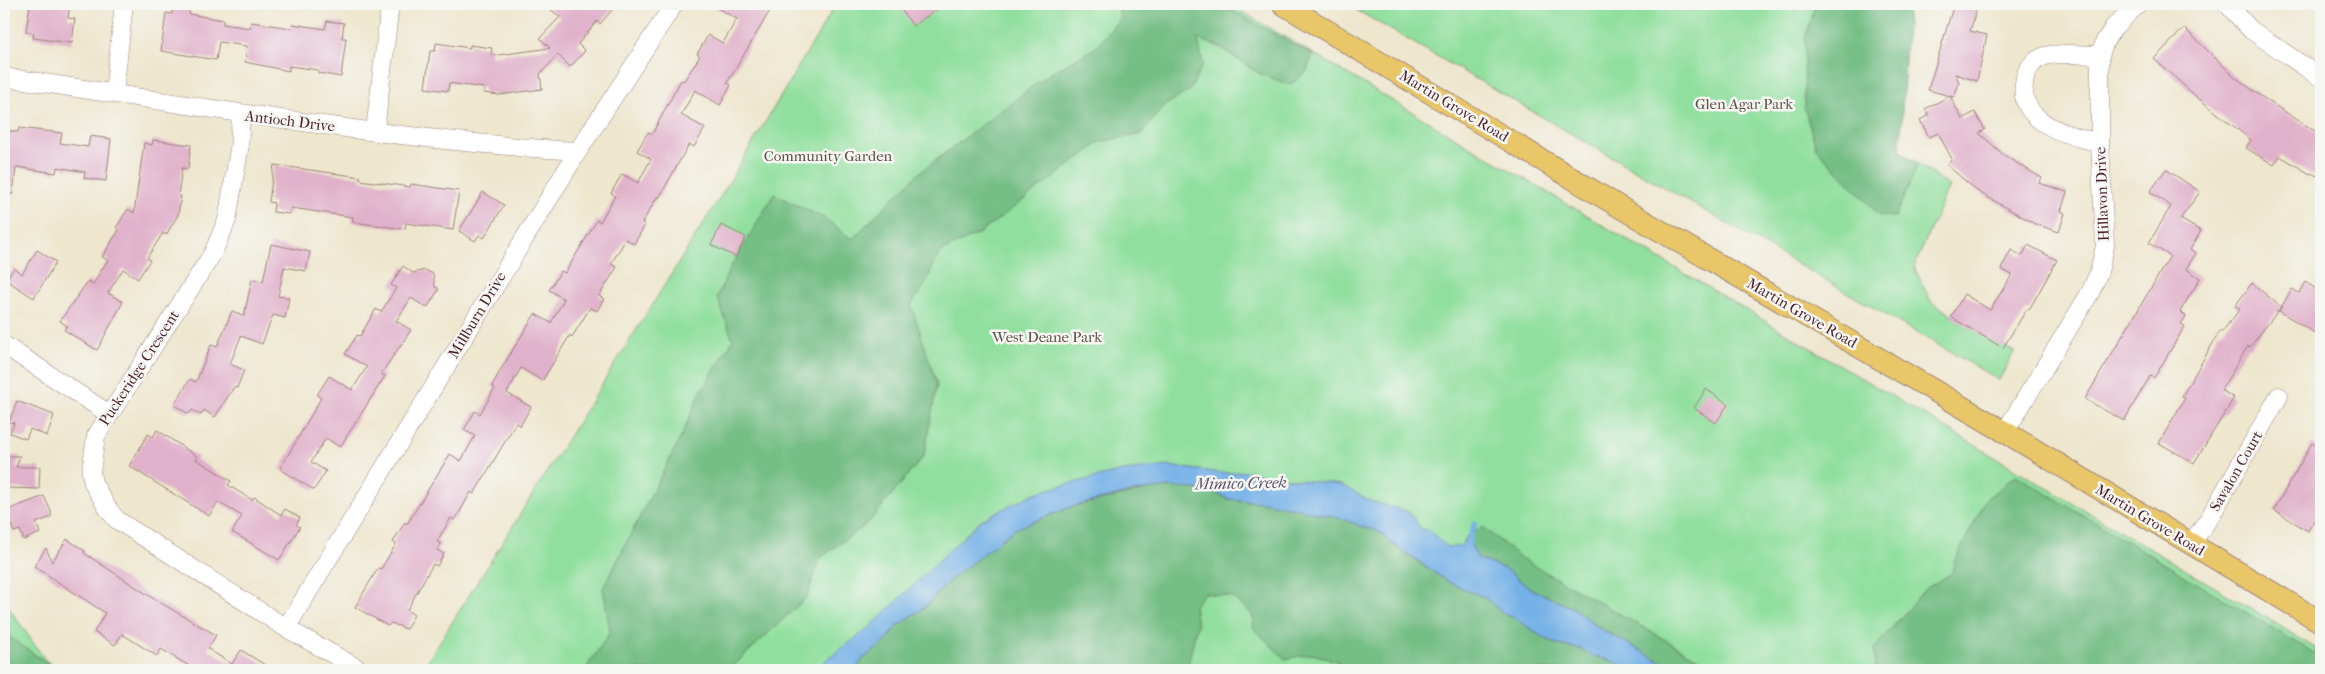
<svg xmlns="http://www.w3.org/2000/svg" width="2325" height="674" viewBox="0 0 2325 674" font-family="'IM FELL French Canon',serif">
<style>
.green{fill:#90df9e;stroke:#6d7f64}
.forest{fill:#74be85;stroke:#5f6e58}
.water{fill:#75b1e7;stroke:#606889}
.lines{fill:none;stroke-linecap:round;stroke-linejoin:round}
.stream{stroke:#75b1e7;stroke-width:5.5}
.building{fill:#e0b1ca}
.minor-casing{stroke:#9c827c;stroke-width:19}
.major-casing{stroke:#9c827c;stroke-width:23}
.minor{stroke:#fff;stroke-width:18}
.major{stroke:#e9c769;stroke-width:21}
.labels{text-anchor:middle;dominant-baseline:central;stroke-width:5;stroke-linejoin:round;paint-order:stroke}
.park-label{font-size:15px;fill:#5c4f48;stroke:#f6f6f2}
.street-label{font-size:15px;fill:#4a1f2b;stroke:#f6f6f2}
.water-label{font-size:16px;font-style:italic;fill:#59526d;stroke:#f6f6f2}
</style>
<rect width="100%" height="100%" fill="#f6f6f2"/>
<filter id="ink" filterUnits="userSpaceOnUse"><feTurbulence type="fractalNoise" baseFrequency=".02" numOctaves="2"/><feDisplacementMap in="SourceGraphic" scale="10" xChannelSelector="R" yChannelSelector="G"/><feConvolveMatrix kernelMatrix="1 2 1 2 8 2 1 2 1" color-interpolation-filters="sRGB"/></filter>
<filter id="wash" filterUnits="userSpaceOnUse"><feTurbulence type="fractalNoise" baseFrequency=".0096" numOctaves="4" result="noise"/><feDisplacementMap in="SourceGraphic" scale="20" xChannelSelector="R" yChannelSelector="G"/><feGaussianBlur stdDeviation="1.12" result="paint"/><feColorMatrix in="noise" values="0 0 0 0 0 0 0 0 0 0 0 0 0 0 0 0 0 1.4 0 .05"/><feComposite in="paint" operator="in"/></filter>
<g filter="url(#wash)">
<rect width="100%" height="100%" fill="#eee6cd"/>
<path class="green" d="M836,4H1229L2272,621L2321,652V670H422L722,194Z
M1346,4H1898L1857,120L1949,186L1914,267L1931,302L2014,352L1999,380Z
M4,601L46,661L63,670H4Z"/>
<path class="forest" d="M1119,4H1220L1313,55L1306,72L1290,85L1258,73L1218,46L1198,39L1203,64L1190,90L1164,106L1141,134L1100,142L980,233L940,252L924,286L911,305L937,384L924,456L868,523L820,558L807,597L729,670H585L610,632L603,588L683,433L699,395L733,340L717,297L730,268L774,194L826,219L852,239L919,173L1049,74L1097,47L1119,19Z
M1816,4H1908L1900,150L1917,167L1895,217L1880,216L1816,148L1804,107L1805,39Z
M2016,475L2321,657V670H1876L1874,649L1925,589L1952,573L1954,562L1986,499Z
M1160,487H1194L1210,490L1228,499L1263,502L1298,509L1343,519L1365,528L1376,530L1397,548L1450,583L1484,597L1504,614L1513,617L1541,636L1558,645L1582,649L1590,655L1616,662L1625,670H1334L1339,662L1312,654L1285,659L1254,629L1252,614L1232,597L1204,593L1194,606L1197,625L1187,670H855L864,658L891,636L895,628L926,606L951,579L1015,529L1071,507Z
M1483,527L1522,559L1719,670H1676L1599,628L1575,609L1531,589L1505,569L1478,559L1467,536Z
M4,633L57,670H4Z"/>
<path class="water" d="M1168,466L1223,473L1252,471L1262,475L1341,485L1370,501L1409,512L1421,529L1428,530L1447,547L1461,546L1467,536L1478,559L1505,569L1531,589L1575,609L1599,628L1676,670H1625L1616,662L1590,655L1582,649L1558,645L1541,636L1513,617L1504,614L1484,597L1450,583L1397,547L1376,530L1365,528L1343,519L1298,509L1263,502L1228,499L1210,490L1168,487L1132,492L1071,507L1015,529L951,579L926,606L895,628L887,641L864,658L855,670H817L827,659L868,629L981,520L1035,493L1060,486L1123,471Z"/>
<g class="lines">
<path class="stream" d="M1468,544L1475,523"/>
</g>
<g id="blocks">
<path class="building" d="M30,4H70L68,18L75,19L72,43L33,38L34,33L26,32Z
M173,4H190L189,14L223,20V24L250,28L251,22L291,28L292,24L325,29L327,21L344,23L342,38H346L341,77L318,73V70L289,66V71L245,62L247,46L219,42L216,60L161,51L166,13L172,14Z
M544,4H617L600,24L597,21L578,44L585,51L570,67L558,55L540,74L542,89L499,95L484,93V88L449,83L448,91L425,88L430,51H435L436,43L470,48V45L492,48L491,56L550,48L540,38L560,17Z
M710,4H774L727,83L731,85L720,105L695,90L681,115L705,128L694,147L689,144L659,198L657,197L642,223L645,225L634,244L626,239L611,264L617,267L599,296L604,299L597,311L590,308L572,337L570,335L542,381L521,368L507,393L531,407L520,426L516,423L474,494L471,492L455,520L451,518L437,541L441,544L437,550L444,554L437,566L433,564L407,610L414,615L406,629L391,623L388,626L355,607L378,568L381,569L396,544L393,542L405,522L407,524L450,454L461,461L475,436L464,430L475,411L480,414L495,388L492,386L501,369L535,314L551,323L564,299L549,290L561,271L565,273L597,220L600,222L615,196L611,193L622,174L638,183L651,159L637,151L648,132L652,134L681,80L684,81L700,56L697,54L708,35L723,43L737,19Z
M897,4H944L913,26Z
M1954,4H1978L1970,31L1987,35L1977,81L1955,74L1959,82L1954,97L1928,90Z
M2184,28L2235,77L2262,97L2321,135V169L2317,176L2311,173L2310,174L2280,156L2274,165L2246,148L2251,140L2198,98L2154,59Z
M1950,96L1962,119L1975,112L1985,130L1979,133L2005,156L2042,178L2039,183L2067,192L2061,211L2065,213L2059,232L2035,224L1977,191L1947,165L1952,159L1938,133L1929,137L1920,120L1929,115L1925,109Z
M19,128L62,133L60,143L88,147L90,136L111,139L106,181L84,178L85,172L57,167L56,173L16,167L13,194L4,193V130L18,132Z
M153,140L191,145L188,169L182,168L178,196H181L178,215L166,235L163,233L147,258L150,260L138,279L123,269L108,293L123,302L97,350L64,330L67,326L60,321L88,281L93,284L100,272L108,260L102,257L119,230L116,228L128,209L134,213L144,143L152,145Z
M274,165L361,177L360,180L410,187L411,184L459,191L453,230L406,223L405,229L352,222L353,217L291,208L290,214L273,212L274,203L269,202Z
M2166,169L2200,192L2180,219L2201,231L2190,250L2196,253L2186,269L2200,278L2180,312L2186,316L2181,324L2185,326L2154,378L2150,376L2124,421L2085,399L2170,256L2149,243L2171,206L2150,192Z
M483,192L504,205L484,238L479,235L475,241L459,231Z
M721,225L746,237L736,257L711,245Z
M271,244L310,252L306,271L284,267L278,296L289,298L285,318L273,315L262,344L241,336L230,364L244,370L237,388L234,387L215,417L204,410L201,415L192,410L189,414L174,405L190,379L196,382L211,345L217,347L232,311L244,316L252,279L263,281Z
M2028,245L2057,260L2029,310L2027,309L2003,348L1951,317L1964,294L1990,310L2012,275L2001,269L2011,250L2022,256Z
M37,250L56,262L34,298L6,280L14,268L22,274Z
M403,266L413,273L425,270L433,274L435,287L439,289L427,308L411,298L396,321L411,330L381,374L385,376L340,447L326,438L311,462L326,471L314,490L280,469L321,398L317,395L329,376L352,390L367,367L345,354L357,335L360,336L376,309L381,312L396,288L391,285Z
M2305,282L2321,292V337L2279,311L2292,289L2299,293Z
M2252,283L2281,307L2250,347L2248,346L2221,390L2234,398L2194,463L2159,443L2185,398L2182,396L2220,331L2222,332L2240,309L2235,306Z
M1706,389L1728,404L1716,423L1694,408Z
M17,401L54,415L47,436L30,429L26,439L10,433L14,423L9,422Z
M157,430L198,457L196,459L231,481L228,485L252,500L254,497L281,515L285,509L300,518L296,525L300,527L279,560L232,532L242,516L218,502L209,516L129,466L148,434L153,437Z
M2312,443L2321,449V509L2308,531L2274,510Z
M4,456H20L16,467H40L39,489L8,488L4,496Z
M44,496L51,511V517L36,523L40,533L24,540L20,530L14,532L5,511Z
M67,539L85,551L84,553L154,599L216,635L208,649L232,664L241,650L273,670H196L161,649L157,656L122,634L115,645L94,632L105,613L34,566L46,548L52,562Z"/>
</g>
</g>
<g filter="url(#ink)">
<use href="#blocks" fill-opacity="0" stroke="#9c827c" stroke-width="1"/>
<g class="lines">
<g class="minor-casing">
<path id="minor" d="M2227,4L2251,30L2321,78
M2100,55C2083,55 2062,52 2045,56C2035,59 2027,68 2025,78C2014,123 2068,135 2100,143
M4,77C194,105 385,140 578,151
M114,93L124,4
M241,114L239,150L227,220L213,253L96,436L91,472L93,483L108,509L117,520L286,628L361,670
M375,131L390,4
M4,345L109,414
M2005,432L2090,293L2099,272L2105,246L2100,143V55L2105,41L2114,27L2138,4
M2191,544L2210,517L2279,396
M286,628L578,151L674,4"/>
</g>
<g class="major-casing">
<path id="major" d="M1283,4L1623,209L2005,432L2321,622"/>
</g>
<use href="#minor" class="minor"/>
<use href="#major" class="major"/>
</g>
</g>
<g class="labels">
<g class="park-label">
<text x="1744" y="104">Glen Agar Park</text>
<text x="828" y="156">Community Garden</text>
<text x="1047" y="337">West Deane Park</text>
</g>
<g class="street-label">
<text transform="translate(1454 106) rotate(31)">Martin Grove Road</text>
<text transform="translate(290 121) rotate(7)">Antioch Drive</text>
<text transform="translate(2102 194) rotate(-92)">Hillavon Drive</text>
<text transform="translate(1802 313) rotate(30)">Martin Grove Road</text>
<text transform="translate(477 315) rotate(-59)">Millburn Drive</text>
<text transform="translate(139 368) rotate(-57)">Puckeridge Crescent</text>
<text transform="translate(2236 471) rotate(-60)">Savalon Court</text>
<text transform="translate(2150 520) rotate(31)">Martin Grove Road</text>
</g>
<g class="water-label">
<text transform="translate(1241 483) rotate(-1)">Mimico Creek</text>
</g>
</g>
<rect width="2325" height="674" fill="none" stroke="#f6f6f2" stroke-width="20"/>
</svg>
